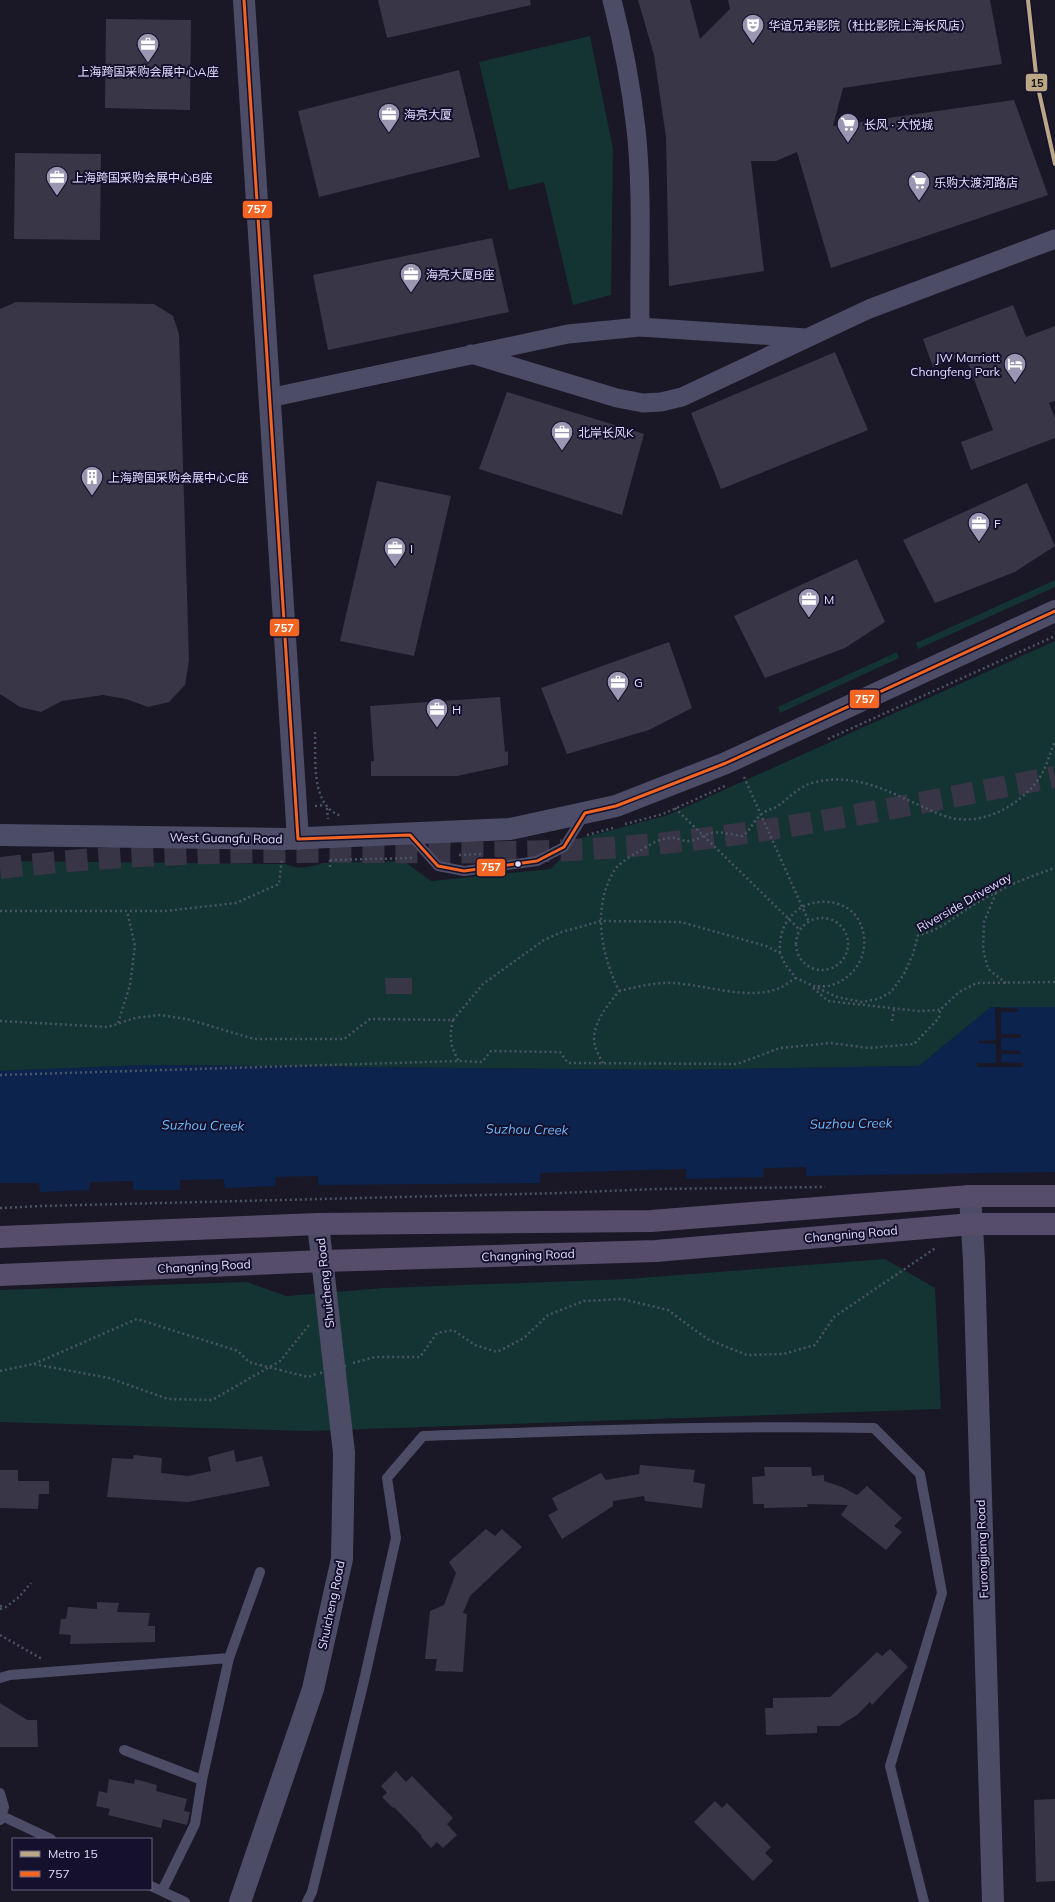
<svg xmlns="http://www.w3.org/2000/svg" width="1055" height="1902" viewBox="0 0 1055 1902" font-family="Mulish,'Noto Sans SC',sans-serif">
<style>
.green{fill:#143333}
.water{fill:#0c244d}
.pier{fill:#1a1727}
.building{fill:#393648}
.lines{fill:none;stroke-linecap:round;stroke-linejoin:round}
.trunk-tunnel{stroke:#383547;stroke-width:22;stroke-dasharray:22 11;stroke-linecap:butt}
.path{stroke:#485565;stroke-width:2.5;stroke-dasharray:2 3;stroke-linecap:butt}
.service{stroke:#4d4c67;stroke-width:10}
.minor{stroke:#4d4c67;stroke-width:19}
.tertiary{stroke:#4d4c67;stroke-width:22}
.primary{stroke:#564d6b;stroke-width:22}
.path-bridge{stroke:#485565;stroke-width:2.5;stroke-dasharray:2 3;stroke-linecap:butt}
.bus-1-casing{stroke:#15112d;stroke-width:6}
.bus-1{stroke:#f26522;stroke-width:3}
.metro-1-casing{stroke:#15112d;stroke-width:7}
.metro-1{stroke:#bba786;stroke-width:4}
.bus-dot{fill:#e0dcff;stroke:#15112d;stroke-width:1.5}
.labels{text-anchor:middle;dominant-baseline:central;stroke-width:4;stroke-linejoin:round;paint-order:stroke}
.poi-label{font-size:12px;fill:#e0dcff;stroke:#15112d;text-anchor:start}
.street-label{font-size:12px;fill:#e0dcff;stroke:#15112d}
.water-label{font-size:13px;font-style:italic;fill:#6abbff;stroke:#15112d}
.line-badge{stroke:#15112d;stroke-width:1.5}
.badge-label{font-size:11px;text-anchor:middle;font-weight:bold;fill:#fff}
.pale-badge-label{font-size:11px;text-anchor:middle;font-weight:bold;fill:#111}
</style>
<rect width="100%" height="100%" fill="#1a1727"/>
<path class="green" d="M590,36L613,149L611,295L573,305L544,182L509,190L479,62Z
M1055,580V587L918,649L916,643Z
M1055,641V1007H991L919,1066L676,1070L146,1065L0,1071V861L286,864C297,870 311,867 323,863L404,861L431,881L551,869L578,839L668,815Z
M897,652L899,658L780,713L778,707Z
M885,1259L935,1288L941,1409L308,1431L0,1422V1290L247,1282L286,1296L383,1288L627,1279Z"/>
<path class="water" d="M991,1007H1055V1172L806,1176V1167L764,1168L763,1177L686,1179V1169L540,1173V1183L318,1185V1176L276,1177L275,1186L225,1188L224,1179L180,1180V1190H133V1181L90,1182L89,1190L40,1192L39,1183H0V1071L146,1065L676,1070L919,1066Z"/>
<path class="pier" d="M995,1007L1018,1009V1012H1001V1034H1021V1038H1001V1050L1021,1051V1054H1001V1062L1023,1063V1067H977V1063H996V1044L978,1043V1041L996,1040Z"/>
<path class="building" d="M378,0H530L531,5L387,38Z
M638,0H690L700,39L730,9L728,0H990L1002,64L843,88L833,126L1014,100L1048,195L831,268L797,152L776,161H751L764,271L669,286L666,137L654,55Z
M106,19L191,20L190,110L105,108Z
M459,70L480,157L319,197L298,111Z
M15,153L101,154L100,240L14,239Z
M492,238L509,312L328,350L313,275Z
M16,302L154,304L173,316L179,334L189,660L185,685L169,702L148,707L126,699L103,695L62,701L41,712L20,707L0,694V309Z
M1013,305L1026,337L1055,326V401L1049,403L1055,418V438L971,470L961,442L993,430L965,355L933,367L923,339Z
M835,352L868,430L721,489L691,413Z
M507,392L644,434L622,515L479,469Z
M377,481L451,496L414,656L340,641Z
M1027,483L1055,546L1015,572L935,603L903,540Z
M857,559L885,622L845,648L765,678L734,616Z
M669,642L692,708L649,730L567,754L541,688Z
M500,697L505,752L508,751V765L457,776H371V761H374L370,706Z
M385,978H412V994H386Z
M234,1450L236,1462L262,1456L270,1486L188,1502L107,1497L112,1458L133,1459L134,1455L162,1458L161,1473L188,1476L211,1471L208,1457Z
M640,1465L695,1470L693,1482L705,1484L702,1508L645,1501L644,1496L613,1501V1506L562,1539L548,1515L558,1510L552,1498L601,1473L606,1480L639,1474Z
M764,1467H811L812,1476L824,1475V1481L842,1487L857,1495L867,1486L902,1518L894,1526L902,1532L886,1550L841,1515L848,1505L807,1504L808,1507L764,1508V1504H753L752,1477L765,1476Z
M0,1470H18V1481H49V1494H39L38,1509L0,1508Z
M486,1529L495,1536L502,1529L522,1547L470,1596L463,1613L467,1614L463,1672L435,1671L437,1659H425L430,1611L444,1605L456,1573L449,1562Z
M97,1602L119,1603L117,1612L150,1613L148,1626H155V1642L70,1644L71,1635L59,1634L61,1619H66L68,1607L97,1609Z
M890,1649L908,1667L872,1705L870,1702L857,1715L839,1726H817V1733L766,1735L765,1708H773V1698L830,1697L877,1652L882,1656Z
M0,1703L27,1720H37L38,1747H0Z
M396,1771L406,1782L412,1776L453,1818L447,1824L457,1835L443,1848L437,1842L431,1848L421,1837L422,1836L394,1807L393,1808L382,1797L387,1793L381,1786Z
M109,1779L134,1784L135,1779L157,1785L156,1791L187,1799L184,1811L190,1812L187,1825L163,1819L161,1828L108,1815L110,1809L96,1806L99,1791L107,1793Z
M1055,1799V1881L1036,1882L1034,1800Z
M715,1801L722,1808L727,1803L771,1847L765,1853L773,1861L753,1881L694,1822Z"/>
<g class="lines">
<path class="trunk-tunnel" d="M0,868C95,857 191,852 287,852C389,851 490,855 591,849C748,840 901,806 1055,777"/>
<path class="path" d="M315,732C316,759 310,807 342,816
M828,739L1055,636
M744,777L809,922
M315,806L324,805
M327,808L328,819
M675,808L800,930
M625,824L663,814L725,786
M587,835L613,828
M459,855L482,854
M330,860L414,858
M330,860V867
M996,893L984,922L983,949L988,969L1006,983
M0,911H165L236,903L279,884L282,858
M796 944a26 26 0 1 1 52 0a26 26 0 1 1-52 0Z
M780,953C779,936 783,921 798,910C814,897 846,899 858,919C873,945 860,976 832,985C827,987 820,986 814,986
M813,988L828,1001L918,1011L940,1010
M619,991C637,987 655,982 674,983C705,985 748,1000 777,989C784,987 790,981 796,978
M453,1020C449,1035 450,1047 459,1061
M0,1021L108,1027L135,1018L160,1015L187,1019L254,1039H344L370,1019L453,1020L483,984L544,940L562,932L601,921L681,922L766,946L780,953L785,964L796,978L837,997L862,1002L878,999L891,992L904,974L913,954L918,935C941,931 957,914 977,903C1002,888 1027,877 1055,868
M892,1021L894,1009
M118,1023L130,985L135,946L127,911
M603,1063C600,1058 597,1052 595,1046C590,1026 607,1006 619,991C601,954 591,905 616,868C621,862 631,856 638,852C648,846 659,838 671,838C677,837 683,842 689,841C696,841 704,834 712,833C722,831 732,835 742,836C751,831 753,820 762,814C766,810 773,809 778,806C790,797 800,785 816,782C863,771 900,799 942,815C977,829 1017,808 1038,780C1046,769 1050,753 1055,741
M0,1075L459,1061L482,1062L491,1051L560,1052L568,1063L737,1064L780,1048L831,1043L869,1048L914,1044L939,1018L940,1010L959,992L977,983L1055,982
M0,1208L40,1206L560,1193L655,1189L825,1187
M353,1363L375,1357H420L437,1333L453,1330L475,1345L497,1352L524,1338L548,1315L584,1301L622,1299L668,1310L707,1339L747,1355L783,1354L815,1345L834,1317L937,1247
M34,1364L137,1319L238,1351L249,1362L260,1365
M280,1370L308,1377L316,1374
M0,1371L33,1364L109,1378L168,1399L212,1400L280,1361L310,1324
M0,1606L6,1607L19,1597L31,1583
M0,1609L5,1608
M0,1635L42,1659"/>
<path class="service" d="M410,835L438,866L464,871L537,861L564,847L584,815
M0,1678L10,1675L229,1658
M124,1750L202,1780
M0,1793L4,1807L0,1820
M2,1816L51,1839
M151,1886L185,1902
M162,1891L195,1824L202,1780L229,1658L260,1572
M307,1902L312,1892L363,1685L396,1538L387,1478L423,1436C573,1431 724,1425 874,1428L920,1474L942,1593L890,1766L924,1902"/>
<path class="minor" d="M612,0C623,43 631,85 636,129C643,194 639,261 640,327
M471,354L617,398L643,403L661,402L682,397L869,309L1055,239
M269,398L568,334L640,327L806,338"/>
<path class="tertiary" d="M244,0L298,839
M0,835L284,839L510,829L616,806L726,763L1055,611
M970,1196L974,1261L993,1902
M240,1902L313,1689L342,1559L344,1453L318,1224"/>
<path class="primary" d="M0,1237L318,1224L651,1221L970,1196H1055
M0,1275L323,1261L656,1251L972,1224H1055"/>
<path class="path-bridge" d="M260,1365L280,1370
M320,1373L349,1365"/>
<g class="bus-1-casing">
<path id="bus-1" d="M244,0L298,839L410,835L438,866L464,871L537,861L564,847L585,813L616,806L726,763L1055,611"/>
</g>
<use href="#bus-1" class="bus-1"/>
<g class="metro-1-casing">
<path id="metro-1" d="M1028,0L1037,83L1055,164"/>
</g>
<use href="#metro-1" class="metro-1"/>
</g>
<defs>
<g id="theatre-pin" transform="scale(1.15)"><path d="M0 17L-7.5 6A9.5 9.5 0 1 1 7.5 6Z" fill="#9b97b3" stroke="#15112d"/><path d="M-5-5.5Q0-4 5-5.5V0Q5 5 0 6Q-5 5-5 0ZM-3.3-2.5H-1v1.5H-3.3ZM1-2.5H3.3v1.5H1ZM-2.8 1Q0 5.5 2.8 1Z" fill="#fff"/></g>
<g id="office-pin" transform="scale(1.15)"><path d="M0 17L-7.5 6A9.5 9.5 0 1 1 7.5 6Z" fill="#9b97b3" stroke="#15112d"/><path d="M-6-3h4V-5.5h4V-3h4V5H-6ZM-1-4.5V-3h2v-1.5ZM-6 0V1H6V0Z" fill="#fff"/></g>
<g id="supermarket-pin" transform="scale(1.15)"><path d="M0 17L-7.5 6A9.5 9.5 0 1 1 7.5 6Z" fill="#9b97b3" stroke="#15112d"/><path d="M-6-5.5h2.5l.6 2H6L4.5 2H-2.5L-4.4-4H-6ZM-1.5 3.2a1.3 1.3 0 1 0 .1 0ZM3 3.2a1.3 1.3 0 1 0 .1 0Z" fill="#fff"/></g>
<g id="hotel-pin" transform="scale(1.15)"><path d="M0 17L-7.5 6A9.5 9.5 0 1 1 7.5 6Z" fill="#9b97b3" stroke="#15112d"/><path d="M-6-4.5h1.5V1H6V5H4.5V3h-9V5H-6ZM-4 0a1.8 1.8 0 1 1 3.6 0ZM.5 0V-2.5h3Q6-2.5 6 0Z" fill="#fff"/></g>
<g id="building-pin" transform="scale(1.15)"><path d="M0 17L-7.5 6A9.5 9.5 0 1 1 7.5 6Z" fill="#9b97b3" stroke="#15112d"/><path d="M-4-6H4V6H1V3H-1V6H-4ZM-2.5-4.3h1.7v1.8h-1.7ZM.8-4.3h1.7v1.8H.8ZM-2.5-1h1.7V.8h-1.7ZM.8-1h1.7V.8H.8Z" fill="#fff"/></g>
</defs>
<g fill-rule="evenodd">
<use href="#theatre-pin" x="753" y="25"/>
<use href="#office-pin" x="148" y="44"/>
<use href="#office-pin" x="389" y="114"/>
<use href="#supermarket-pin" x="848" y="124"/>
<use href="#office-pin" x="57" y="177"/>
<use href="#supermarket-pin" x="919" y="182"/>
<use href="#office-pin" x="411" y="274"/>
<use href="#hotel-pin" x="1015" y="364"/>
<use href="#office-pin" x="562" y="432"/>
<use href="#building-pin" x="92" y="477"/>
<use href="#office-pin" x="979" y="523"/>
<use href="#office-pin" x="395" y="548"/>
<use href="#office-pin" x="809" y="599"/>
<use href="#office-pin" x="618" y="682"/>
<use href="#office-pin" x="437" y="709"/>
</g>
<circle class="bus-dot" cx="518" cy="864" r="3.5"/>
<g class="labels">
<g class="poi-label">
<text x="768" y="25">华谊兄弟影院（杜比影院上海长风店）</text>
<text x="148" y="71" text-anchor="middle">上海跨国采购会展中心A座</text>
<text x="404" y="114">海亮大厦</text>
<text x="864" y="124">长风 · 大悦城</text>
<text x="72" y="177">上海跨国采购会展中心B座</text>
<text x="934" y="182">乐购大渡河路店</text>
<text x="426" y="274">海亮大厦B座</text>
<text x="1000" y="357" text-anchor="end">JW Marriott<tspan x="1000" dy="14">Changfeng Park</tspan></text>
<text x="578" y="432">北岸长风K</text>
<text x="108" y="477">上海跨国采购会展中心C座</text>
<text x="994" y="523">F</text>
<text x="410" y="548">I</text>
<text x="824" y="599">M</text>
<text x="634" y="682">G</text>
<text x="452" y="709">H</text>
</g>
<g class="street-label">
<text transform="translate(226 838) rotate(1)">West Guangfu Road</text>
<text transform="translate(964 902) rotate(-30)">Riverside Driveway</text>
<text transform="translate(851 1234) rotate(-5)">Changning Road</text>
<text transform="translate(528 1255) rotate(-2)">Changning Road</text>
<text transform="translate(204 1266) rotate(-3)">Changning Road</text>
<text transform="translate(325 1283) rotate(-96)">Shuicheng Road</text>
<text transform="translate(982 1549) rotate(-92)">Furongjiang Road</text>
<text transform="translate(331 1605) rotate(-78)">Shuicheng Road</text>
</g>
<g class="water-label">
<text transform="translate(851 1123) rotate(-1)">Suzhou Creek</text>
<text transform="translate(203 1125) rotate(1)">Suzhou Creek</text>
<text transform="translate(527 1129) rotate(1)">Suzhou Creek</text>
</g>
</g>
<g class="line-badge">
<rect x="1025" y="73" width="23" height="19" rx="4" fill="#bba786"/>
<rect x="242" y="200" width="31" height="19" rx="4" fill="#f26522"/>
<rect x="269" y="618" width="31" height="19" rx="4" fill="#f26522"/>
<rect x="849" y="689" width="31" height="20" rx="4" fill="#f26522"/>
<rect x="476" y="858" width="30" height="19" rx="4" fill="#f26522"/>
</g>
<g class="badge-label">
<text x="257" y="213">757</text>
<text x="284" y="632">757</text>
<text x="865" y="703">757</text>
<text x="491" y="871">757</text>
</g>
<g class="pale-badge-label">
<text x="1037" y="87">15</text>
</g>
<rect x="12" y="1838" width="140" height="52" fill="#15112d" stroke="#666281"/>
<rect x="20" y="1851" width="20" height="6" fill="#bba786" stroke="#666281"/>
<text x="48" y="1858" font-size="12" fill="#e0dcff">Metro 15</text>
<rect x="20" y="1871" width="20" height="6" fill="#f26522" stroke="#666281"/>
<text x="48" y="1878" font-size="12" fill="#e0dcff">757</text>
</svg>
